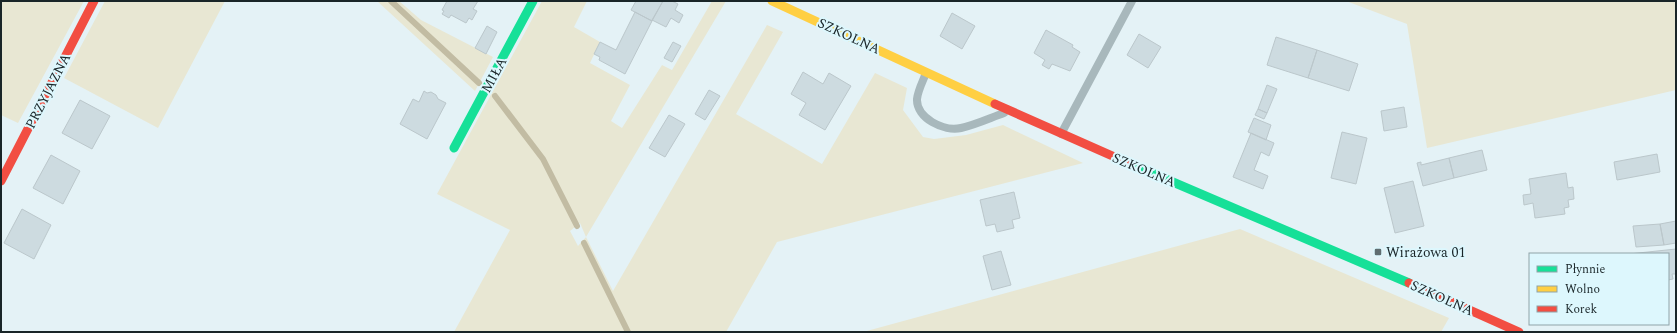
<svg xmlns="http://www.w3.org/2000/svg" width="1677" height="333" viewBox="0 0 1677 333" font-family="Spectral,serif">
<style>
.green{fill:#e8e7d3;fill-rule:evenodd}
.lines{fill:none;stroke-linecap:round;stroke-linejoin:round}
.stream{stroke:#c2bca3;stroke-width:6}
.building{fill:#cddbe0;stroke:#bbc7cb}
.lane{stroke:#a8b8bc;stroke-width:8}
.fast{stroke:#16e098;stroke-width:9}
.slow{stroke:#ffcf43;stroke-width:9}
.jam{stroke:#f24e42;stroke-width:9}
.poi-dot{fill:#606d70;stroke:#ddf7fd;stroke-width:1.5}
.labels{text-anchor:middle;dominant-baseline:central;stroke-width:4;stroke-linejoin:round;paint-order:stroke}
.street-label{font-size:14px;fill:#192528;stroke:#ddf7fd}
.poi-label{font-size:14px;fill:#192528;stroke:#ddf7fd;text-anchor:start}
</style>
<rect width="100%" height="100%" fill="#e4f2f6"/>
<path class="green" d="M1,1H84L18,123L1,115Z
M105,1H225L158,128L64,78Z
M377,1H399L421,20L493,57L475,91Z
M542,1H587L574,27L600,42L590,63L630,85L611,121L622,128L662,65L672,70L712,1H726L586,237L613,291L767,25L783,32L736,114L822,164L875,73L907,88L903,110L923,137L934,139L966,135L1003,125L1083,163L777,242L726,332H454L510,230L437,194ZM580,223L586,237L578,246L570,231Z
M1346,1H1676V90L1427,148L1407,24Z
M1240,229L1449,318L1441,332H863Z"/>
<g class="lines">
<path class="stream" d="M391,1L479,83
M495,96L543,159L577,226
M584,243L628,332"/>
</g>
<path class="building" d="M447,1H478L473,9L477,11L472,20L469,18L466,23L451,15L449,18L442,14L444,11L442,10Z
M636,1H635H663L652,21L631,10Z
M663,1H672L678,4L675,10L683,15L679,23L671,18L666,27L652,20Z
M635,12L652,21L625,74L599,60L600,57L594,54L600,42L616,50Z
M952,13L975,26L962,49L940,36Z
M487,26L497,32L486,54L475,48Z
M1046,30L1073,45L1072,47L1080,52L1070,71L1052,64L1049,69L1042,65L1045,60L1034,53Z
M1139,34L1161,47L1148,68L1127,55Z
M1276,37L1317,50L1308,78L1267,65Z
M673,42L681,46L672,62L664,58Z
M1317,50L1358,64L1349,91L1308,78Z
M803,72L823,84L829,73L851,86L825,130L799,115L806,103L791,94Z
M1267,85L1277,89L1267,113L1258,109Z
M709,90L720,96L705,120L695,114Z
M424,91L427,93L431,92L436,95L438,99L446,103L427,139L400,124L413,99L419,102Z
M80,100L110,116L92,149L62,133Z
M1404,107L1407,127L1384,131L1381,111Z
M1258,109L1267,113L1264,119L1255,115Z
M669,115L685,124L665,157L649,148Z
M1254,118L1271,125L1266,140L1248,132Z
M1342,132L1367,138L1356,184L1331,178Z
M1251,133L1274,143L1269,156L1261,152L1254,170L1268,176L1263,189L1233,177Z
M1482,150L1487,170L1454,178L1449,158Z
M1657,154L1660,172L1617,180L1614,162Z
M51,155L80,171L63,204L33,188Z
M1449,158L1454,178L1423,186L1417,163L1421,162V165Z
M1566,173L1568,188L1573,187L1574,199L1568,200L1569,207L1564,208L1565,214L1535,218L1533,203L1524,205L1523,195L1531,194L1529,179Z
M1413,181L1424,226L1395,233L1384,188Z
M1014,192L1020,218L1012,220L1014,228L997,232L995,224L986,226L980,200Z
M22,209L51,225L34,259L4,243Z
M1676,221V243L1664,245L1660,224Z
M1660,224L1664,245L1636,247L1633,226Z
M1676,249V274H1672L1673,279L1668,280V254H1629Z
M1001,251L1011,285L992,290L983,256Z"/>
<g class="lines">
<path class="lane" d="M926,73C923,81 918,90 917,99C916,118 944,132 961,128C975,125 990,118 1004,113
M1061,134L1132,1"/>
<path class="fast" d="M454,148L533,1
M1126,162L1409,283"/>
<path class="slow" d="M772,1L995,104"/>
<path class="jam" d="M995,104L1126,162
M1,181L94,1
M1409,283L1519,332"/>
</g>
<rect class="poi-dot" x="1374" y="248" width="8" height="8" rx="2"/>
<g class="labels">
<g class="street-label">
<text transform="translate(849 36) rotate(25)">SZKOLNA</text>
<text transform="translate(494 75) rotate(-62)">MIŁA</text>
<text transform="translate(48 91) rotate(-63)">PRZYJAZNA</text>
<text transform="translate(1144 170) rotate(23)">SZKOLNA</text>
<text transform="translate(1442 298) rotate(24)">SZKOLNA</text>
</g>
<g class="poi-label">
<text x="1386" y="252">Wirażowa 01</text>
</g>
</g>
<rect width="1677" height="333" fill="none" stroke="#192528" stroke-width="4"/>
<rect x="1529" y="253" width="140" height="72" fill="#ddf7fd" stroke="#8fa3a8"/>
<rect x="1537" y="266" width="20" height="6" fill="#16e098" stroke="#8fa3a8"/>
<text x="1565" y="273" font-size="12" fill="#192528">Płynnie</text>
<rect x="1537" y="286" width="20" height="6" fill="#ffcf43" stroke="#8fa3a8"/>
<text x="1565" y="293" font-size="12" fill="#192528">Wolno</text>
<rect x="1537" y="306" width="20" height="6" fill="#f24e42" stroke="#8fa3a8"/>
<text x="1565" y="313" font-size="12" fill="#192528">Korek</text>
</svg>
